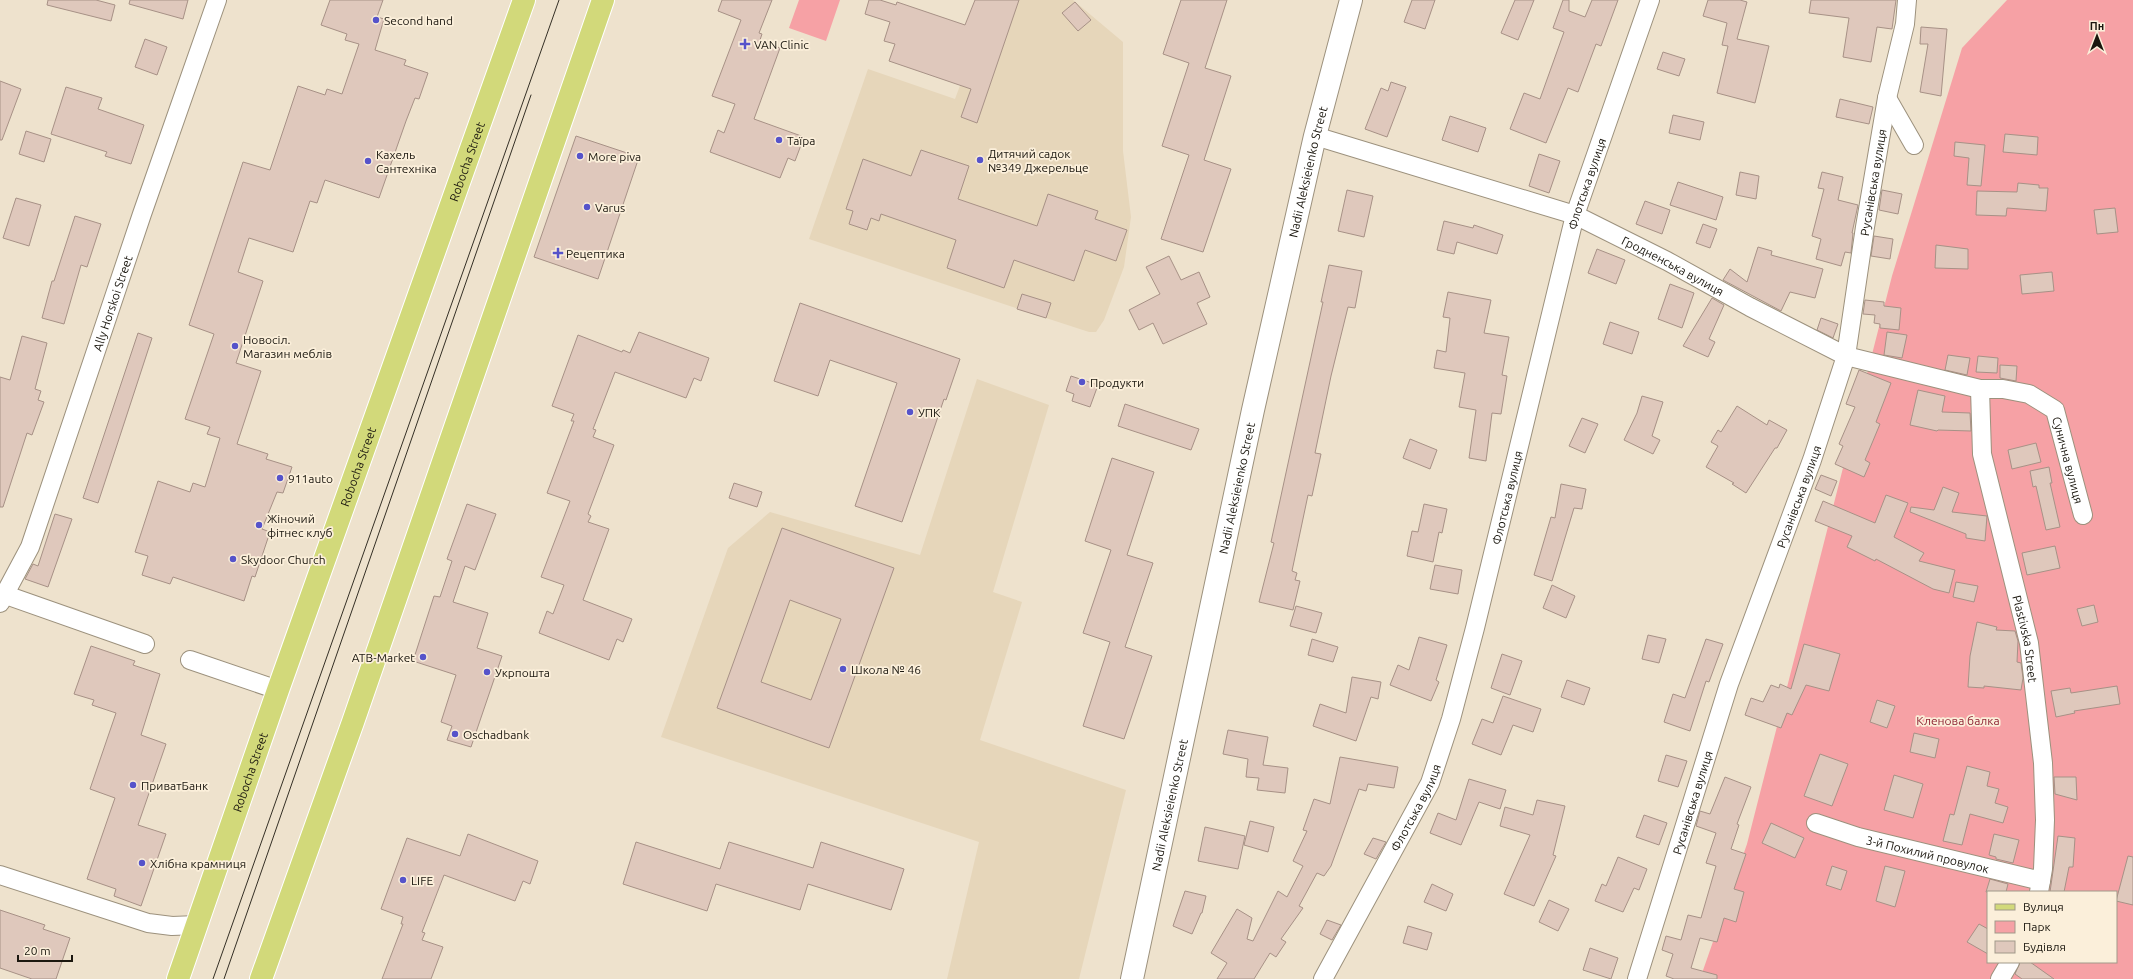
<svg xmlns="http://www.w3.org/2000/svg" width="2133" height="979" viewBox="0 0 2133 979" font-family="Ubuntu,sans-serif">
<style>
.built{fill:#e6d6ba}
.green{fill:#f6a1a5;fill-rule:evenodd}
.building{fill:#dfc8bc;stroke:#a79186;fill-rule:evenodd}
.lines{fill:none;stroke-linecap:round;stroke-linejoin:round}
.street-casing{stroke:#9c917d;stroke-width:20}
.secondary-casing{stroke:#9c917d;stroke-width:24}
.primary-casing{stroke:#fff;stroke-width:24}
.street{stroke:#fff;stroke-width:18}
.secondary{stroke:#fff;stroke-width:22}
.primary{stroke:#d2d97a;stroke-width:22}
.tram{stroke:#342f25;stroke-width:1}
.poi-dot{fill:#5653ca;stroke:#fbefda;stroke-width:1.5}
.labels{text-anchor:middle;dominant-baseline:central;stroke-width:3.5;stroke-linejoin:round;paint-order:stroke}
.poi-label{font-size:12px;fill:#1b170f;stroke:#fbefda;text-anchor:start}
.street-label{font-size:12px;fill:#1b170f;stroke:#fbefda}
.park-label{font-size:12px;fill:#8f2535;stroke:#fbefda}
</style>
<rect width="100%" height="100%" fill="#eee2cd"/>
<path class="built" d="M992,0H1073L1123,42V151L1131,217L1124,267L1104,320L1096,332H1089L1046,318L809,239L868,69L955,99Z
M977,379L1049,405L993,592L1022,602L980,740L1126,790L1079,979H947L979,842L661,737L728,548L770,512L920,555Z"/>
<path class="green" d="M799,0H840L826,41L789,28Z
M2007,0H2133V979H1700L1747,844L1892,276L1962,48ZM1988,892H2116V962H1988Z"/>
<path class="building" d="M48,0H96L115,5L111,21L47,5Z
M130,0H188L183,19L129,4Z
M330,0H383L377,17L384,19L375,50L406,60L404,65L428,73L419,99L415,98L406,121L379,198L325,180L317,203L310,201L293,252L249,238L238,272L263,281L236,363L261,371L237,444L268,454L266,459L292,467L283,493L277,492L262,529L270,532L255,577L252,576L244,601L173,577L170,584L142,575L148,556L135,552L158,481L190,492L193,483L205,487L220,438L207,434L210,427L185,419L214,334L189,325L243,162L270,170L298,86L325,95L327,89L342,94L359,44L345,40L347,34L321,25Z
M722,0H772L759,33L762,34L760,40L780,48L754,119L804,137L795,161L788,158L780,178L710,152L718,130L724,133L735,104L712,96L741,20L718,11Z
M869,0H880L896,5L897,2L965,25L975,0H1019L977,123L961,117L971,89L889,61L895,44L884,41L890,22L865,14Z
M1181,0H1227L1205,68L1231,76L1204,160L1231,169L1203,252L1161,239L1189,155L1162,146L1189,63L1163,54Z
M1412,0H1435L1425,29L1404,22Z
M1515,0H1534L1518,40L1501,33Z
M1563,0H1569V11L1585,17L1592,0H1618L1601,46L1596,44L1578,92L1568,88L1546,143L1510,129L1524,93L1540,99L1564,32L1553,28Z
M1708,0H1740L1747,2L1737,39L1769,46L1755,103L1717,93L1728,46L1722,45L1727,23L1703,16Z
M1811,0H1896L1892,29L1877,27L1871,62L1843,57L1849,18L1809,13Z
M1075,2L1091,20L1078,31L1062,13Z
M1921,27L1947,29L1941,96L1920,92L1928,44H1920Z
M145,39L167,47L157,75L135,67Z
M1663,52L1685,59L1679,76L1657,69Z
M0,81L21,89L2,140H0Z
M1391,82L1406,87L1387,137L1365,129L1381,88L1388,91Z
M66,87L102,98L98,109L144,125L131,164L105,156L107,152L51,134Z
M1840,99L1873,107L1869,124L1836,117Z
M1673,115L1704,122L1700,140L1669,133Z
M1450,116L1486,128L1478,152L1442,140Z
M26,131L51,139L44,162L19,154Z
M2005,134L2038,137L2037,155L2003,152Z
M576,136L639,157L598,279L534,257Z
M1955,142L1985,145L1981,186L1967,185L1969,158L1954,156Z
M921,150L969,166L958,199L1037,226L1048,194L1098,211L1095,219L1127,230L1116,261L1085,250L1074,281L1014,260L1004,288L947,268L956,240L881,214L879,221L871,218L867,230L849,224L853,211L846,209L863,159L911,176Z
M1539,154L1560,161L1549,193L1529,186Z
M1740,172L1759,176L1756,199L1736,195Z
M1822,172L1843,177L1838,200L1858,205L1852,233H1853L1851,253L1845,252L1841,266L1816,259L1821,239L1812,236L1824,189L1818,188Z
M1678,182L1723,197L1716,220L1670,205Z
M2018,183L2039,185V188H2048L2046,211L2007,208L2006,216L1976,215L1977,191L2017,192Z
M1347,190L1373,196L1364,237L1338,231Z
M1882,190L1902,194L1898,214L1879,210Z
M16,198L41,205L29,246L3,238Z
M1645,201L1670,210L1662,234L1636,224Z
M2115,208L2118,232L2097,234L2094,210Z
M75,216L101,224L87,267L81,265L64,324L42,318L52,281H54Z
M1444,221L1473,228L1474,225L1503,235L1497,254L1457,242L1454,254L1437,250Z
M1703,224L1717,229L1710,248L1696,243Z
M1874,236L1893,239L1890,259L1871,256Z
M1936,245L1968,249V269L1935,268Z
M1758,247L1772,251L1771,255L1823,269L1815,298L1790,292L1781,311L1723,280L1730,269L1747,282Z
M1597,249L1625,260L1616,284L1588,273Z
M1169,256L1181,280L1199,272L1210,297L1197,303L1207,324L1163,344L1153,323L1139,330L1129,310L1160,294L1146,267Z
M1329,265L1362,271L1355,308L1348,307L1331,376L1315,453L1321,454L1312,496L1308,495L1292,571L1297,573L1295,580L1300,581L1293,610L1259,602L1274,543L1271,542L1323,302H1321Z
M2052,272L2054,291L2022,294L2020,275Z
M1670,284L1694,293L1682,328L1658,319Z
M1448,292L1491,300L1484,333L1509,337L1502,375L1507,376L1501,414L1492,413L1486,461L1469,458L1476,410L1459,407L1465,373L1434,368L1437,350L1446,352L1450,318L1443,317Z
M1022,294L1051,303L1046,318L1017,309Z
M1712,298L1724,305L1709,339L1715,342L1708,357L1683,346Z
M1865,300L1884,302V306L1901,308L1899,330L1880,328V324L1874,323L1875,315L1863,314Z
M800,303L960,359L946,400L944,399L902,522L855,506L897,383L830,360L818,396L774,381Z
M1821,318L1838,324L1833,338L1817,330Z
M1610,322L1639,332L1632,354L1603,344Z
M639,332L709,358L701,381L694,378L686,398L615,372L593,429L596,430L593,437L614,445L588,514L591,516L588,522L609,529L583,600L632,619L623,642L617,639L609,660L539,633L547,611L553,614L564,585L541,577L570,501L547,493L574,421H571L574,414L552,406L578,335L622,352L623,350L630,353Z
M1887,332L1907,335L1902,358L1884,355Z
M138,333L152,338L98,503L83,498Z
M22,336L47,343L35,389L41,391L38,400L44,402L32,435L27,433L3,507H0V377L10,380Z
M1948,355L1970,358L1967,375L1945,370Z
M1978,356L1998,358L1997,373L1976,372Z
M2000,365L2017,366L2016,381L2000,378Z
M1859,370L1891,383L1876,422L1880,424L1865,460L1870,463L1864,477L1835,464L1843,446L1839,444L1855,407L1846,404Z
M1071,376L1098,385L1090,407L1072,401L1074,394L1066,391Z
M1918,390L1945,396L1942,412L1970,413L1971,431L1938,430L1937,431L1910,425Z
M1642,396L1663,402L1652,436L1660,440L1653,454L1624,440L1637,413Z
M1125,404L1199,429L1191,450L1118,426Z
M1737,406L1767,425L1769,420L1787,430L1777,448H1775L1746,493L1732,484L1734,483L1706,467L1718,446L1711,442L1718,430L1721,432Z
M1582,418L1598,424L1585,453L1569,446Z
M1410,439L1437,450L1430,469L1403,458Z
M2036,443L2041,462L2012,469L2008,450Z
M1112,458L1154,472L1127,555L1153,563L1125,647L1152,656L1124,739L1083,726L1110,642L1083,633L1111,550L1085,541Z
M2049,467L2052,483H2050L2060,527L2046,530L2036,486L2033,487L2030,471Z
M1821,475L1837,481L1831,496L1815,489Z
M734,483L762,492L757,507L729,498Z
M1561,484L1586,489L1582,509L1574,508L1552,581L1534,575L1551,517L1555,518Z
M1943,487L1959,493L1952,512L1987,516L1985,541L1966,538V534L1910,512L1911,507L1934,510Z
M1886,495L1908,503L1894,537L1924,553L1919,561L1955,570L1949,593L1933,589L1876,559L1875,561L1847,547L1852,536L1815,521L1823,501L1875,523Z
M467,504L496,514L475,570L465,566L453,602L488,613L477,648L502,656L471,747L447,740L452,726L441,722L456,675L413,661L434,596L440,597L452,561L447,559Z
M1424,504L1447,509L1442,533L1439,532L1433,562L1407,556L1412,531L1418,532Z
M55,514L72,519L48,587L25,579L33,564L38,566Z
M782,528L894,568L829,748L717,708ZM790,600L841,619L811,700L761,682Z
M2055,546L2060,568L2027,575L2022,553Z
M1435,565L1462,570L1458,594L1430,589Z
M1956,582L1978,586L1974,602L1953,597Z
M1552,585L1575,596L1566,618L1543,608Z
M2094,605L2098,622L2082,626L2077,609Z
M1296,606L1322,613L1316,633L1290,626Z
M1977,622L1997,627L1996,630L2015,631L2018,641L2017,662L2021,663L2023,678L2021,690L1984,686V688L1968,687L1970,656Z
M1648,635L1666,639L1659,663L1642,659Z
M1419,637L1447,645L1436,680L1439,682L1431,701L1390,685L1398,665L1409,670Z
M1312,639L1338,647L1333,662L1308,655Z
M1706,639L1723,644L1709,682L1706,681L1690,731L1664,722L1673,694L1685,698Z
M1804,644L1840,654L1829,691L1806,685L1792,715L1787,713L1781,728L1745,715L1751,698L1763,702L1771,685L1779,688L1780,684L1791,689Z
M91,646L135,661L133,665L160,674L141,735L166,744L138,825L166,834L141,906L114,896L116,889L87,879L115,798L90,789L116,713L92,705L94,700L74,694Z
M1502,654L1522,661L1510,695L1491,688Z
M1352,677L1381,682L1378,699L1371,697L1356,741L1313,726L1320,704L1346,713Z
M1567,680L1590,688L1584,705L1561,697Z
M2117,686L2120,704L2074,711L2075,713L2056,717L2051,691L2070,688L2071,693Z
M1503,696L1541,709L1533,732L1513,725L1501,755L1472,744L1482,719L1493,723Z
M1877,700L1895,706L1887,728L1870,722Z
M1228,730L1268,737L1263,765L1288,768L1285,793L1257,790L1259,778L1246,777L1248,759L1223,754Z
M1914,733L1939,739L1935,758L1910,752Z
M1820,754L1848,764L1832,806L1804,796Z
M1666,755L1687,761L1678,787L1658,781Z
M1340,757L1398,767L1394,788L1368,784L1366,791L1359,789L1331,866L1324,876L1317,873L1299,906L1303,908L1281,939L1286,942L1276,957L1270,953L1254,979H1217L1227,963L1211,953L1237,909L1252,918L1247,939L1253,941L1278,891L1287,897L1303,866L1293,861L1307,831L1303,830L1314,799L1330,804Z
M1967,766L1990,772L1987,786L1999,789L1995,803L2008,807L2003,823L1970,814L1962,845L1943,841L1950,814L1954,815Z
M1894,775L1923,784L1913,818L1884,810Z
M1725,777L1751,787L1737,824L1739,825L1731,849L1746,854L1734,889L1744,892L1736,922L1724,918L1717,942L1700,938L1691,968L1717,975V979H1674L1666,976L1673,954L1662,950L1666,936L1681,940L1688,915L1701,918L1716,866L1706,863L1716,833L1696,826L1700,811L1710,814Z
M2054,777H2076L2077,800L2055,794Z
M1469,779L1506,790L1500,809L1479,802L1461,845L1430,833L1438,813L1456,820Z
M1537,800L1565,806L1553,855L1556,856L1534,906L1504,894L1530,835L1500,826L1505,807L1533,815Z
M1644,815L1667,823L1659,845L1636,837Z
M1250,821L1274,827L1268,852L1244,845Z
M1771,823L1804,838L1795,858L1762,843Z
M1205,827L1245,836L1238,869L1198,861Z
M468,834L538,861L530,884L523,881L515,901L444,875L422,932L425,933L422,940L443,947L431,979H382L403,924H401L403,917L381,909L407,838L460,856Z
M1994,834L2019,840L2013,863L1996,859V857L1989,855Z
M2058,836L2075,838L2073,867H2069L2064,892H2050Z
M1373,838L1386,842L1376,859L1364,854Z
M636,842L720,869L729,842L813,868L821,842L904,869L891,910L808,884L800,910L716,884L707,911L623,884Z
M2128,856L2133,857V905L2116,901Z
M1618,857L1647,869L1639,890L1634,888L1623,912L1595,901L1602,884L1606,886Z
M1832,866L1847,871L1841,890L1826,885Z
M1885,866L1905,871L1895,907L1876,901Z
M1990,879L2008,884L2006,892H1986Z
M1432,884L1453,894L1446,911L1424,902Z
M1185,891L1206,896L1202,913H1201L1192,934L1173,926Z
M1549,900L1569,909L1558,931L1539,922Z
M0,910L45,925L43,929L70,938L56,979H32L0,968Z
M1327,920L1341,925L1332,940L1320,934Z
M1979,924L1988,929V954L1967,942Z
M1408,926L1432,933L1427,950L1403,943Z
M1590,948L1618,958L1611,979L1583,970Z
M2020,962H2030L2054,979H2022L2015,974Z"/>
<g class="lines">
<g class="street-casing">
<g id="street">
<path d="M1887,98L1914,145"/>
<path id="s1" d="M1315,136L1575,215L1667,261L1750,307L1846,356L1980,389H2003L2029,394L2055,410L2083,515"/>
<path id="s2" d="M1980,389L1982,454L2029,643L2043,763L2045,820L2043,869L2039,892"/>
<path d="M0,593L145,644"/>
<path id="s3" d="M0,603L30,547L142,214L217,0"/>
<path d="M190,660L278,690"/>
<path id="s4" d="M1816,823L1858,837L2041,881"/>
<path d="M0,875L148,923L172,926L197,925"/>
<path id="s5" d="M1323,979L1430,783L1451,719L1475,628L1575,215L1650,0"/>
<path id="s6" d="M1637,979L1729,684L1812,460L1846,356L1865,227L1887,98L1905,24L1907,0"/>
<path d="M2000,979L2010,962"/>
</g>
</g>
<g class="secondary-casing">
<g id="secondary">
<path id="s7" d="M1132,979L1253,410L1315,136L1351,0"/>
</g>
</g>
<g class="primary-casing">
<g id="primary">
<path id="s8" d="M178,979L278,690L524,0"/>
<path d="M261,979L353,722L603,0"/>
</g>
</g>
<use href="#street" class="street"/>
<use href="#secondary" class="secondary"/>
<use href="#primary" class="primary"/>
<path class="tram" d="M213,979L559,0
M224,979L531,95"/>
</g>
<g class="poi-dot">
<circle cx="376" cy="20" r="4"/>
<path d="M743 38h4v4h4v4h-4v4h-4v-4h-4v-4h4z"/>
<circle cx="779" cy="140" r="4"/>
<circle cx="580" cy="156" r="4"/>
<circle cx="980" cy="160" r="4"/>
<circle cx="368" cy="161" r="4"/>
<circle cx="587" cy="207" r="4"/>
<path d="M556 247h4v4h4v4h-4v4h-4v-4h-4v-4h4z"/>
<circle cx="235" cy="346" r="4"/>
<circle cx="1082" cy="382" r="4"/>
<circle cx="910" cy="412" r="4"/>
<circle cx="280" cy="478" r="4"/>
<circle cx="259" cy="525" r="4"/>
<circle cx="233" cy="559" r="4"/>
<circle cx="423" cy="657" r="4"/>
<circle cx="843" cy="669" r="4"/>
<circle cx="487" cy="672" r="4"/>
<circle cx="455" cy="734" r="4"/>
<circle cx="133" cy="785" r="4"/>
<circle cx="142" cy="863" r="4"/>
<circle cx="403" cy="880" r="4"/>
</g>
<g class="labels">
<g class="poi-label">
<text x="384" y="20">Second hand</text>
<text x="754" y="44">VAN Clinic</text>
<text x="787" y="140">Таїра</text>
<text x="988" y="153">Дитячий садок<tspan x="988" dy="14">№349 Джерельце</tspan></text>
<text x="376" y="154">Кахель<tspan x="376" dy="14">Сантехніка</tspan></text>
<text x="588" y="156">More piva</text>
<text x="595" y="207">Varus</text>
<text x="566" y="253">Рецептика</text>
<text x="243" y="339">Новосіл.<tspan x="243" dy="14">Магазин меблів</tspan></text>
<text x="1090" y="382">Продукти</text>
<text x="918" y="412">УПК</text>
<text x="288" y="478">911auto</text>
<text x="267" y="518">Жіночий<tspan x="267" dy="14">фітнес клуб</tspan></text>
<text x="241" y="559">Skydoor Church</text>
<text x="415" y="657" text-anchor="end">ATB-Market</text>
<text x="851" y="669">Школа № 46</text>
<text x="495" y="672">Укрпошта</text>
<text x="463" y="734">Oschadbank</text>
<text x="141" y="785">ПриватБанк</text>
<text x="150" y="863">Хлібна крамниця</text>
<text x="411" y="880">LIFE</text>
</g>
<g class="street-label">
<text stroke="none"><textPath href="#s8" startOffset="867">Robocha Street</textPath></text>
<text stroke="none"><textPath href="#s7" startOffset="826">Nadii Aleksieienko Street</textPath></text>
<text stroke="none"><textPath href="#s6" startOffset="833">Русанівська вулиця</textPath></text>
<text stroke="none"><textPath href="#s5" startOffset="843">Флотська вулиця</textPath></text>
<text stroke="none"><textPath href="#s1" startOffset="382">Гродненська вулиця</textPath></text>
<text stroke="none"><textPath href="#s3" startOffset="321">Ally Horskoi Street</textPath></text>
<text stroke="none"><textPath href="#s1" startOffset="847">Сунична вулиця</textPath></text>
<text stroke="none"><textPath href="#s8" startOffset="543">Robocha Street</textPath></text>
<text stroke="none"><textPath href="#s7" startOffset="502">Nadii Aleksieienko Street</textPath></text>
<text stroke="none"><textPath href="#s6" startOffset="509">Русанівська вулиця</textPath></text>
<text stroke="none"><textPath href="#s5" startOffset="519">Флотська вулиця</textPath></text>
<text stroke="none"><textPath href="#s2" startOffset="255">Plastivska Street</textPath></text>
<text stroke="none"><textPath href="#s8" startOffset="219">Robocha Street</textPath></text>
<text stroke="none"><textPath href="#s6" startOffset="185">Русанівська вулиця</textPath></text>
<text stroke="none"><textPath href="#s7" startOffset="178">Nadii Aleksieienko Street</textPath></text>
<text stroke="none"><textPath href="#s5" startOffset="195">Флотська вулиця</textPath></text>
<text stroke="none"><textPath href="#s4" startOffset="116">3-й Похилий провулок</textPath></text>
</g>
<g class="park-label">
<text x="1958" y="720">Кленова балка</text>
</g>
</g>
<rect x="1987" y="891" width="130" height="72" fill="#fbefda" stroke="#a19989"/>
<rect x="1995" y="904" width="20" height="6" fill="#d2d97a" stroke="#a19989"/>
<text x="2023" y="911" font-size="12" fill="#1b170f">Вулиця</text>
<rect x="1995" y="921" width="20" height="12" fill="#f6a1a5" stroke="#a19989"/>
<text x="2023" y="931" font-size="12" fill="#1b170f">Парк</text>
<rect x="1995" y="941" width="20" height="12" fill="#dfc8bc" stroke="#a19989"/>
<text x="2023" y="951" font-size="12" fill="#1b170f">Будівля</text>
<g transform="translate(2097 36)" stroke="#fbefda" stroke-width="3" paint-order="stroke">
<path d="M0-3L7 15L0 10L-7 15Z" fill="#1b170f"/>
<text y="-6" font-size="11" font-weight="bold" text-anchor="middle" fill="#1b170f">Пн</text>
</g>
<path d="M18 955v6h54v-6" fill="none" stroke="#1b170f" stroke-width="2"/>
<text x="24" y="955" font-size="12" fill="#1b170f" stroke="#fbefda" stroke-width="3" paint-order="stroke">20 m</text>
</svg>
